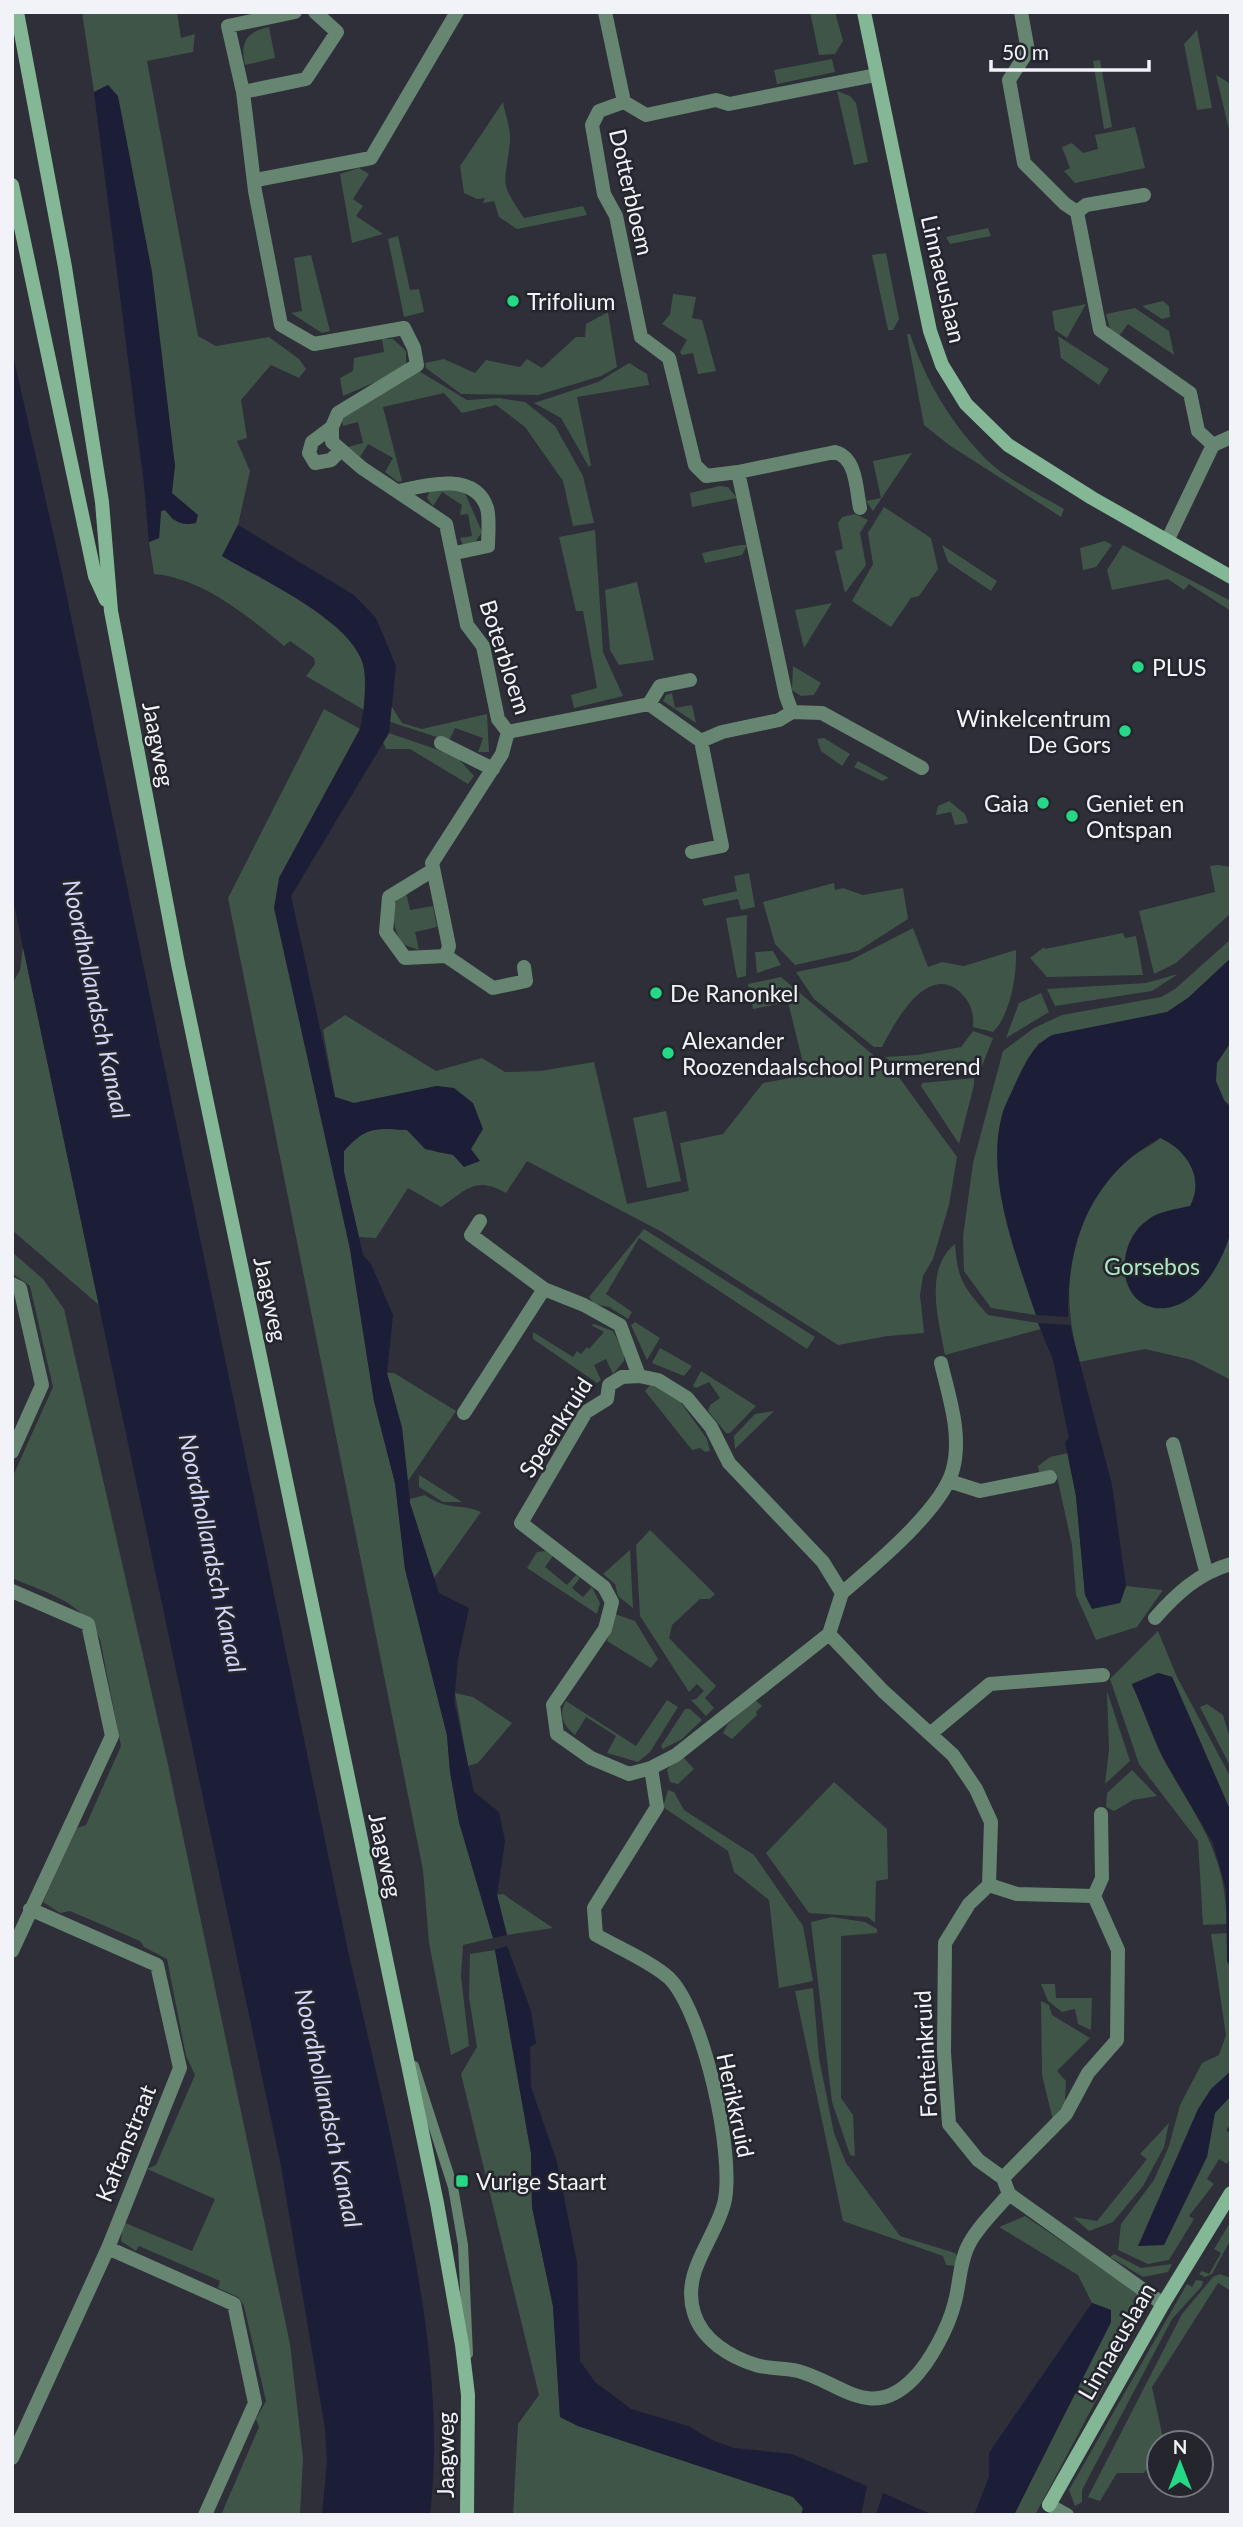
<svg xmlns="http://www.w3.org/2000/svg" width="1243" height="2527" viewBox="0 0 1243 2527" font-family="Lato,sans-serif">
<style>
.green{fill:#3f5547}
.water{fill:#1c1d37}
.lines{fill:none;stroke-linecap:round;stroke-linejoin:round}
.lane{stroke:#668671;stroke-width:10}
.street{stroke:#668671;stroke-width:14}
.secondary{stroke:#83b796;stroke-width:14}
.poi-dot{fill:#25d886;stroke:#24252d;stroke-width:2.5}
.labels{text-anchor:middle;dominant-baseline:central;stroke-width:5;stroke-linejoin:round;paint-order:stroke}
.street-label{font-size:23px;fill:#f2f3f9;stroke:#24252d}
.poi-label{font-size:23px;fill:#f2f3f9;stroke:#24252d;text-anchor:start}
.park-label{font-size:23px;fill:#aee8c3;stroke:#24252d}
.water-label{font-size:24px;font-style:italic;fill:#d3d6f8;stroke:#24252d}
</style>
<rect width="100%" height="100%" fill="#2e2f38"/>
<path class="green" d="M82,12H177L181,38L195,34L193,52L147,61L198,336L216,346L269,337L299,359L306,369L299,378L271,365L241,400L247,438L237,441L250,471L238,525L222,556C264,581 343,614 362,661C367,674 364,696 364,710L392,707L402,723L422,729L487,714L489,752H478L483,738L455,728L449,741L363,713L364,710L306,676L315,664L314,658L290,641L284,646C248,616 202,578 154,574L149,542L159,538L161,511L165,509L174,521L170,484L175,466L108,85L94,92Z
M810,12H835L843,41L835,54L819,55Z
M269,27L275,58L245,65C240,42 246,32 269,27Z
M1197,30L1212,108L1197,110L1184,44Z
M832,59L835,72L777,84L774,70Z
M1100,60L1112,127L1104,129L1093,61Z
M1216,75L1231,84V135L1230,134Z
M837,91L850,96L856,103L868,162L854,165Z
M503,102C505,114 511,129 510,141C506,184 497,179 524,218L583,206L587,215L517,229L499,217L494,201L483,203L485,198L477,199L464,193L460,166Z
M1135,127L1145,168L1075,183L1064,171L1070,168L1062,147L1072,143L1083,153L1098,149L1095,135Z
M359,168L369,174L353,199L363,206L356,216L383,234L352,243L340,174Z
M988,228L991,236L950,244L946,237Z
M398,236L410,290L419,289L424,312L404,317L388,239Z
M886,253L899,319L893,330H888L872,255Z
M311,255L330,331L322,333L291,313L302,311L294,258Z
M673,294L696,297L692,318L702,320L716,371L698,374L693,353L682,355L680,352L687,340L662,324L670,314Z
M1163,301L1169,306L1170,317L1162,319L1142,306Z
M1086,304L1067,338L1055,330L1052,311Z
M1135,308L1169,331L1174,355L1128,324L1119,336L1110,330L1106,314Z
M608,312L617,367L601,376L538,395L461,394L426,368L425,363L444,359L475,373L486,360L520,367L527,359L542,368L576,337H585L586,324Z
M907,334H910C926,382 953,427 990,463C1010,481 1040,495 1064,509L1061,517L949,445L924,425Z
M1058,336L1109,369L1099,385L1061,358Z
M382,339H393L406,351V364L380,380L343,396L340,378L353,371L354,358L384,352Z
M629,363L647,374L649,385L577,397L591,465L589,467L561,418L534,403L598,382Z
M417,370L467,400L499,398L525,402L555,426L583,476L594,523L573,526L563,481L525,427L496,405L462,413L444,393L383,407L402,481L398,482L385,472L393,458L368,444L360,457L348,447L363,443L358,422L343,426L342,420L349,410Z
M912,453L873,511L866,501L881,498L873,461Z
M435,485L465,493L482,532L474,544L463,545L460,538L472,536L468,514L460,515L462,505L442,492L433,506L427,498L430,490Z
M720,486L728,487L737,498L692,507L690,493Z
M884,507L931,538L938,569L919,596L911,598L891,627L852,601L873,564L868,533Z
M855,514L868,520L860,533L866,565L845,593L835,551L843,549L838,523L842,517Z
M595,530L603,652L623,696L574,708L571,695L597,688L583,611H576L559,537Z
M1105,541L1112,545L1096,567L1083,570L1080,548Z
M740,545H747L742,555L705,563L702,553Z
M942,545L997,581L991,591L948,562Z
M1123,545L1231,601V611L1189,584L1184,590L1168,579L1112,590L1107,570Z
M637,582L654,660L619,665L610,650L605,590Z
M832,603L804,648L795,610Z
M793,666L821,683L814,695L801,696L792,690Z
M672,693L675,708L692,705L696,723L663,701L666,695Z
M324,709L360,729L279,878L350,1249L374,1401L395,1483L405,1569L447,1735L450,1772L459,1822L493,1938L463,1945L461,1976L469,2046L451,2055L429,1943L423,1870L228,898Z
M389,733L456,756L474,776L468,784L410,749H386L383,742Z
M824,738L850,754L842,766L821,751L817,739Z
M858,761L889,778L882,781L854,767Z
M949,801L965,814L968,823L955,825L951,812L936,815L938,806Z
M1218,865L1231,867V913L1176,963L1154,974L1139,911L1215,892L1210,866Z
M749,873L755,907L741,910L738,899L704,906L702,899L737,891L734,876Z
M834,883L835,890L843,888L863,895L903,888L908,919L858,951L795,965L775,944L763,902Z
M406,892L410,910L433,906L437,927L415,932L419,950L402,944C393,929 387,902 406,892Z
M747,915L746,976L737,978L726,918Z
M913,928L928,967L942,962L964,966L1016,950C1017,974 1011,1014 993,1032L973,1027C974,1013 971,1003 961,993C927,961 894,1024 882,1047H874L814,999L796,972L849,961Z
M1123,933L1125,938L1136,936L1143,975L1047,977L1030,958L1044,947L1045,949Z
M1231,939V958L1188,998L1167,1012L1039,1043C971,1136 1003,1216 1036,1315L991,1308L964,1271L963,1237L973,1163L1003,1051L1034,1028L1062,1015L1161,997L1175,989Z
M23,947L99,1305L12,1230V984L20,970Z
M773,951L781,965L757,973L755,952Z
M1178,974L1152,991L1055,1006L1047,989L1146,983Z
M781,977L898,1076L957,1157L949,1205L933,1259L923,1276L920,1295L924,1333L888,1336L838,1345L662,1232L527,1161L506,1193C474,1175 466,1191 441,1207L408,1188L376,1238L359,1237L344,1172V1151C367,1126 375,1128 407,1130C428,1152 441,1159 471,1149L437,1086L354,1103L335,1097L323,1030L345,1015L436,1071L482,1058L505,1072L540,1071L594,1062L627,1204L689,1191L680,1143L723,1134L763,1083L806,1075L788,1002L753,1009L748,984Z
M1041,993L1049,1012L1006,1038L1019,1003Z
M973,1031L993,1038L982,1066C942,1075 920,1084 885,1057L917,1055L961,1047Z
M1231,1042V1380L1192,1360L1145,1349L1079,1362C1059,1284 1067,1220 1126,1161C1137,1151 1152,1146 1161,1137C1189,1109 1203,1070 1231,1042Z
M974,1078V1085L959,1144L921,1086L922,1083Z
M666,1111L681,1181L647,1188L633,1118Z
M644,1229L815,1337L807,1349L639,1238L606,1294L632,1312L628,1319L609,1307L594,1304L589,1297Z
M955,1244C958,1282 964,1287 988,1315L1038,1323L1041,1329L945,1355C939,1321 923,1270 955,1244Z
M12,1252L43,1279L64,1309L167,1760L290,2344L303,2458L300,2515H221L259,2427L256,2419L266,2401L244,2306L238,2297L218,2288L220,2281L139,2246L136,2251L121,2241L123,2222L192,2251L215,2199L147,2169L156,2165L195,2075L186,2056L167,1959L144,1947L140,1941L70,1911L60,1913L43,1902L77,1828L86,1825L121,1746L100,1639C82,1601 49,1594 12,1578V1478L53,1387L30,1286L12,1273Z
M635,1322L660,1338L647,1360L631,1325Z
M594,1324L613,1331L624,1352V1361L613,1374L606,1359L594,1365L601,1380L597,1383L533,1339V1332L573,1357L577,1351L581,1354L587,1347L589,1349L604,1332L591,1325Z
M660,1348L692,1366L684,1376L652,1363Z
M701,1371L756,1406L730,1433H726L708,1411L710,1405L720,1398L709,1382L696,1388L693,1386Z
M387,1373H394L456,1411L408,1481L402,1428Z
M651,1384L677,1397L707,1439L710,1451L705,1452L700,1448L692,1450L645,1391Z
M774,1411L735,1449L734,1436L755,1414Z
M1068,1453L1076,1496L1085,1595L1120,1603L1126,1586L1163,1590L1137,1627L1096,1640L1076,1595L1072,1545L1056,1472L1040,1476L1038,1466L1050,1457Z
M419,1475L462,1502H443L419,1487Z
M425,1495C450,1512 457,1502 481,1512L434,1578L410,1503V1499Z
M650,1530L715,1594L710,1599H700L672,1625L669,1638L716,1686L705,1698L714,1708L706,1716L691,1700L696,1699L704,1691L697,1684L689,1692L640,1616L636,1545Z
M630,1550L633,1608L618,1596L615,1584L603,1574Z
M545,1551L553,1556L545,1567L567,1585L576,1575L580,1578L572,1588L583,1597L592,1587L600,1603L597,1614L527,1568L537,1552Z
M615,1614L635,1621L658,1659L651,1668L607,1641Z
M1158,1631L1177,1677L1231,1778V1812L1172,1677L1158,1673L1132,1685C1144,1709 1151,1736 1164,1760C1198,1822 1225,1849 1227,1924L1203,1925L1198,1841L1139,1764L1110,1679Z
M1107,1691L1130,1761L1105,1784L1109,1749Z
M455,1693L473,1697L512,1723L478,1763L468,1766Z
M667,1700L678,1707L650,1752L638,1762L607,1753L616,1736L586,1717L575,1735C563,1726 558,1714 566,1701L636,1746Z
M755,1700L762,1706L756,1712L757,1715L732,1739L723,1733L728,1724Z
M1207,1704L1223,1715L1231,1742V1768L1200,1707Z
M685,1709H690L702,1720L682,1739L663,1749L661,1746Z
M684,1758L694,1769L678,1784L670,1782L667,1770L673,1762Z
M1132,1770L1157,1796L1133,1800L1114,1811L1106,1807L1107,1793Z
M834,1782L887,1829L888,1879L876,1881L875,1923L868,1917L809,1913L766,1853Z
M668,1790L674,1792L684,1810L754,1855L803,1926L813,1981L779,1988L769,1900L734,1872L728,1851L663,1807Z
M503,1894L553,1928L507,1935L497,1895Z
M832,1917L865,1922L877,1929V1933L841,1936V2098L853,2115L855,2156L850,2155L832,2102L811,1922Z
M1227,1933V1961L1231,1968V2071L1211,2089L1207,2157L1214,2113L1231,2096V2124L1226,2130L1231,2134V2157L1227,2164L1219,2159L1207,2179L1214,2184L1189,2216L1194,2219L1169,2260L1148,2264L1118,2250L1121,2224L1154,2180L1169,2146L1180,2105L1202,2063L1219,2055L1226,2035L1211,1934Z
M495,1950L531,2153L532,2207L553,2306L560,2417L578,2426L793,2497L803,2508L802,2515H513L518,2424L539,2395L461,2074L477,2047L469,1997L470,1954Z
M1041,1984H1055L1056,1998H1092L1091,2030L1078,2024L1075,2009L1062,2012L1048,2001Z
M813,1988L819,2058L834,2133L846,2163L900,2236L955,2253L958,2258L956,2266L946,2265L943,2256L843,2221L795,1991Z
M1041,2001L1049,2005L1052,2015L1090,2038L1057,2071L1066,2081L1065,2102L1053,2120L1042,2075Z
M1169,2123L1164,2147L1143,2186L1113,2222L1089,2231L1073,2217L1097,2221L1147,2159L1140,2154Z
M1025,2216L1128,2286L1138,2294L1140,2318L1035,2515H1014L1111,2322V2310L1092,2303L1078,2275L999,2227Z
M1231,2221V2239L1212,2274L1205,2277L1199,2274L1202,2271L1209,2274L1221,2253L1214,2249Z
M1114,2254L1141,2268L1172,2264L1168,2272L1143,2277L1110,2257Z
M1220,2274L1231,2278V2291L1218,2283L1152,2387L1164,2443H1159V2474L1155,2475L1159,2469L1150,2464L1144,2473H1117L1100,2501L1088,2497L1182,2314L1213,2277Z
M1196,2280L1203,2281L1202,2286L1172,2319L1082,2490V2502L1075,2506L1069,2490L1187,2284L1192,2287Z"/>
<path class="water" d="M108,85L118,96L152,272L175,466L172,493L198,515L196,523C180,526 175,522 165,510L161,511L159,538L149,542L144,484L94,92Z
M12,351L59,559L348,1951C370,2046 393,2140 411,2236C428,2328 441,2421 430,2515H322L327,2462L325,2429L281,2166L12,895Z
M238,525L354,595L376,618L396,666L389,733L291,896L335,1097L354,1103L437,1086L454,1088L473,1103L483,1129L471,1149L480,1161L464,1167L453,1155L425,1149L407,1130C375,1128 366,1126 344,1151V1172L363,1255L371,1264L393,1315L387,1373L402,1428L410,1503L439,1593L469,1608L458,1659L454,1701L474,1792L499,1812L505,1841L497,1895L507,1935L493,1938L459,1822L450,1772L447,1735L405,1569L395,1483L374,1401L350,1249L274,908L279,878L360,729C364,710 368,683 363,664C352,621 258,578 222,556Z
M1231,958V1042L1217,1063L1216,1081L1224,1100L1231,1107C1231,1137 1231,1168 1231,1198C1231,1209 1233,1225 1230,1235C1223,1258 1209,1284 1190,1298C1155,1323 1120,1300 1125,1259C1127,1243 1135,1228 1149,1219C1159,1211 1177,1209 1190,1206C1205,1178 1187,1150 1160,1138C1091,1176 1067,1241 1068,1317L1036,1315C1016,1255 985,1179 1002,1115C1005,1104 1012,1092 1017,1081C1026,1061 1033,1046 1052,1035L1167,1012L1188,998Z
M1038,1323L1070,1325L1112,1485L1126,1586L1120,1603L1092,1609L1085,1595L1076,1496L1065,1442L1069,1438L1053,1360Z
M1158,1673L1172,1677L1231,1812V1968L1227,1961L1226,1889L1213,1843L1162,1756L1132,1684Z
M507,1946L531,2011L536,2043L530,2047L531,2087L557,2162L577,2262L580,2361L595,2382L631,2409L688,2426L712,2440L734,2448L792,2454L867,2486L861,2515H801L803,2508L793,2497L578,2426L560,2417L553,2306L532,2207L531,2153L495,1950Z
M1231,2071V2096L1215,2113L1207,2157L1164,2245L1138,2246L1198,2109L1211,2089Z
M1092,2303L1111,2310V2322L1014,2515H974L989,2477V2453Z
M883,2493L933,2515H876Z"/>
<g class="lines">
<path class="lane" d="M414,2066L453,2187L463,2245L468,2354"/>
<path class="street" d="M295,12L228,26L243,92L255,191L281,325L314,344L404,328L414,348L417,365L338,413L332,427V442L362,468L446,524L467,625L483,646L498,719L508,732
M605,12L624,102
M1021,12L1028,51L1009,80L1024,163L1065,204L1077,212L1100,330L1190,393L1198,431L1213,445
M243,92L306,79L337,32L315,12
M256,180L371,158L457,12
M1077,212L1086,205L1144,195
M332,427L312,442L309,453L315,463L331,460L340,451
M1213,445L1231,437
M738,472L835,452C857,458 856,489 860,508
M399,491C425,485 475,471 487,508C490,519 488,534 488,546L455,553
M1168,539L1213,445
M649,704L660,686L690,680
M792,712L786,696L738,472L706,476L695,465L669,358L641,337L616,216L604,194L592,125L599,111L624,102L646,115L716,100L729,104L876,75
M508,732L502,754L432,863L449,946L446,956L493,988L526,981L524,967
M508,732L649,704L701,741L722,846L692,852
M701,741L722,732L779,720L792,712L822,713L922,768
M441,743L493,769
M433,870L389,897L386,932L405,958L446,956
M480,1221L471,1235L544,1289L584,1305L620,1325L639,1376L658,1380L687,1398L711,1427L729,1463L823,1562L842,1593
M12,1284L20,1288L42,1385L12,1452
M639,1376L622,1377L609,1385L607,1399L586,1412L521,1523L604,1587L612,1602L605,1629L553,1705L557,1734L591,1758L629,1774L651,1768
M464,1413L544,1289
M1173,1444L1206,1571
M949,1481L980,1491L1050,1477
M12,1591L88,1624L112,1736L12,1951
M842,1593L829,1634L676,1755L651,1768L657,1807L594,1908L596,1935C617,1947 652,1962 669,1978C703,2011 736,2157 724,2204C714,2241 681,2272 694,2313C702,2340 730,2357 756,2365C769,2369 784,2368 798,2371C840,2382 871,2422 913,2379C930,2362 948,2328 954,2305C960,2286 959,2262 969,2244C978,2226 996,2210 1009,2194
M842,1593C873,1566 943,1509 953,1469C962,1434 949,1397 941,1363
M1155,1618C1177,1593 1199,1573 1231,1564
M829,1634L883,1691L953,1755L976,1789L991,1822L989,1885L969,1904L945,1943L944,2052L949,2124L978,2160L1003,2178L1009,2194L1163,2304
M930,1734L990,1684L1103,1675
M989,1885L1017,1894L1094,1896L1118,1950L1117,2040L1088,2073L1066,2114L1003,2178
M1094,1896L1102,1878L1101,1814
M108,2248L234,2304L255,2403L205,2515
M12,2458L108,2248L180,2068L157,1965L30,1909
M1049,2505L1067,2515"/>
<path class="secondary" d="M17,12L65,267L102,502L111,611L178,964L437,2203L462,2345L468,2395L467,2515
M864,12L930,331L942,365L966,404L1008,445L1092,498L1231,577
M12,185L95,576L106,600
M1049,2505L1163,2304L1231,2193"/>
</g>
<g class="poi-dot">
<circle cx="513" cy="301" r="7"/>
<circle cx="1138" cy="667" r="7"/>
<circle cx="1125" cy="731" r="7"/>
<circle cx="1043" cy="803" r="7"/>
<circle cx="1072" cy="816" r="7"/>
<circle cx="656" cy="993" r="7"/>
<circle cx="668" cy="1053" r="7"/>
<rect x="455" y="2174" width="14" height="14" rx="3.5"/>
</g>
<g class="labels">
<g class="street-label">
<text transform="translate(632 192) rotate(77)">Dotterbloem</text>
<text transform="translate(944 279) rotate(77)">Linnaeuslaan</text>
<text transform="translate(506 657) rotate(72)">Boterbloem</text>
<text transform="translate(159 744) rotate(79)">Jaagweg</text>
<text transform="translate(271 1299) rotate(78)">Jaagweg</text>
<text transform="translate(555 1427) rotate(-57)">Speenkruid</text>
<text transform="translate(386 1855) rotate(78)">Jaagweg</text>
<text transform="translate(925 2054) rotate(-93)">Fonteinkruid</text>
<text transform="translate(736 2105) rotate(78)">Herikkruid</text>
<text transform="translate(125 2143) rotate(-68)">Kaftanstraat</text>
<text transform="translate(1116 2341) rotate(-60)">Linnaeuslaan</text>
<text transform="translate(445 2455) rotate(-90)">Jaagweg</text>
</g>
<g class="poi-label">
<text x="527" y="301">Trifolium</text>
<text x="1152" y="667">PLUS</text>
<text x="1111" y="718" text-anchor="end">Winkelcentrum<tspan x="1111" dy="26">De Gors</tspan></text>
<text x="1029" y="803" text-anchor="end">Gaia</text>
<text x="1086" y="803">Geniet en<tspan x="1086" dy="26">Ontspan</tspan></text>
<text x="670" y="993">De Ranonkel</text>
<text x="682" y="1040">Alexander<tspan x="682" dy="26">Roozendaalschool Purmerend</tspan></text>
<text x="476" y="2181">Vurige Staart</text>
</g>
<g class="park-label">
<text x="1152" y="1266">Gorsebos</text>
</g>
<g class="water-label">
<text transform="translate(97 999) rotate(78)">Noordhollandsch Kanaal</text>
<text transform="translate(213 1553) rotate(78)">Noordhollandsch Kanaal</text>
<text transform="translate(329 2108) rotate(78)">Noordhollandsch Kanaal</text>
</g>
</g>
<rect width="1243" height="2527" fill="none" stroke="#f2f3f9" stroke-width="28"/>
<g transform="translate(1180 2464)"><circle r="33" fill="#24252d" stroke="#76777f" stroke-width="2"/>
<path d="M0-5L12 26L0 18L-12 26Z" fill="#25d886"/>
<text y="-10" font-size="19" font-weight="bold" text-anchor="middle" fill="#f2f3f9">N</text>
</g>
<path d="M991 60v10h158v-10" fill="none" stroke="#f2f3f9" stroke-width="3.5"/>
<text x="1002" y="60" font-size="21" fill="#f2f3f9" stroke="#24252d" stroke-width="5" paint-order="stroke">50 m</text>
</svg>
